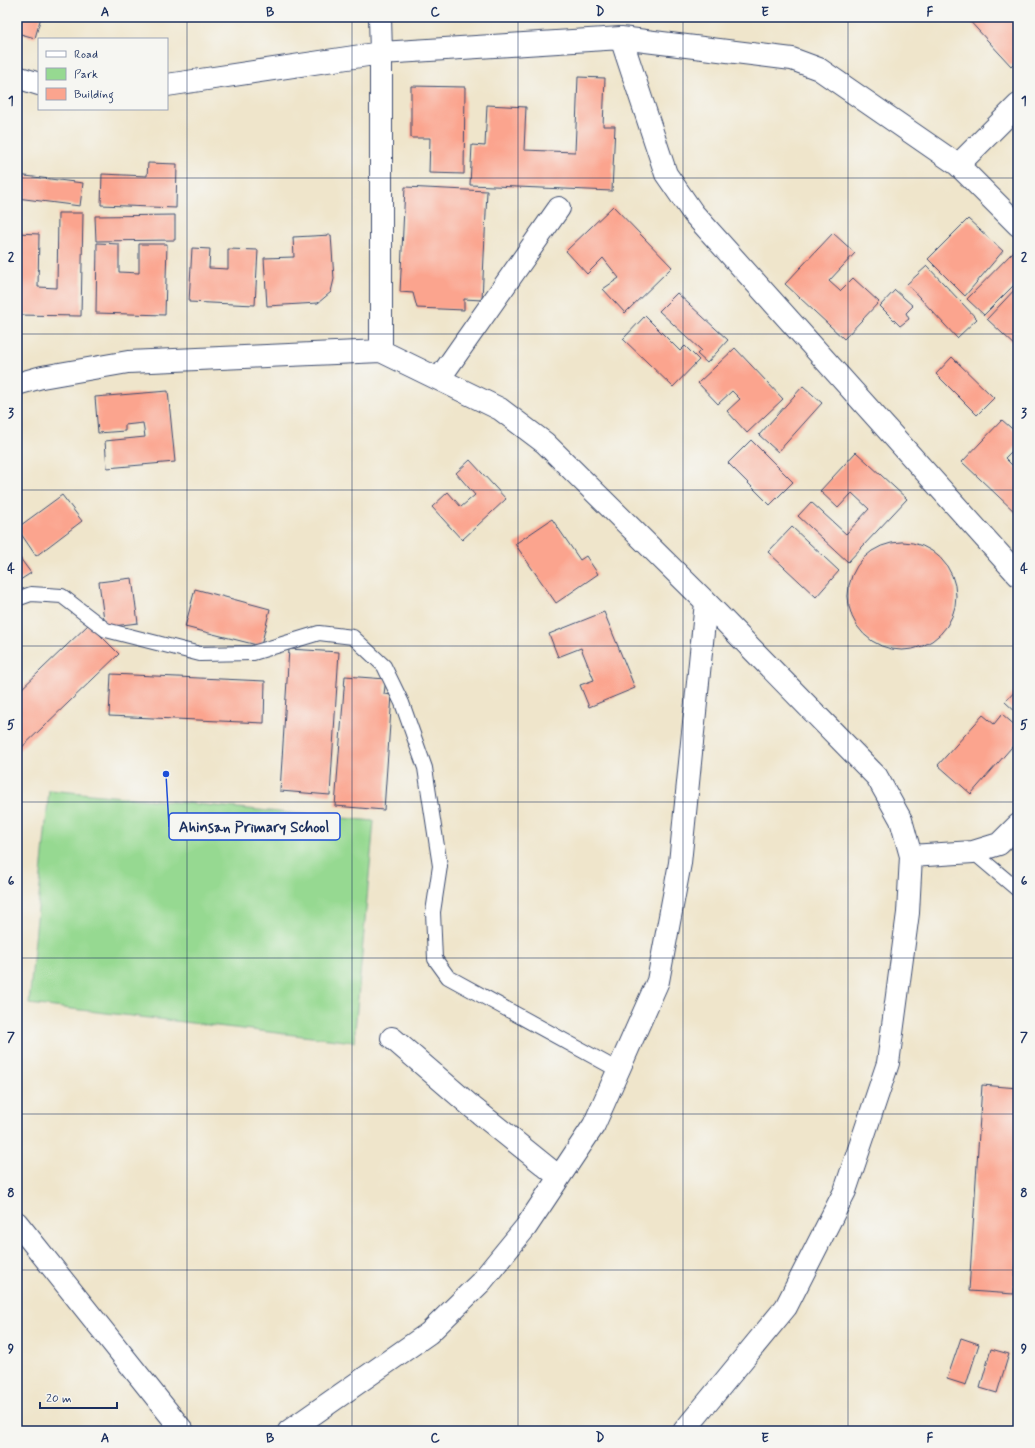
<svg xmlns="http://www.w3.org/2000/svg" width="1035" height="1448" viewBox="0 0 1035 1448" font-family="Mynerve,sans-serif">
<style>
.green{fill:#96d991;stroke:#588478}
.building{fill:#fba48e}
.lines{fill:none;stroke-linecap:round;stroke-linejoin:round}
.lane-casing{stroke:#3b4a6e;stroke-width:16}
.street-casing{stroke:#3b4a6e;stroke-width:24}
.lane{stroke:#fff;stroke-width:14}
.street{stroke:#fff;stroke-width:22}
.grid{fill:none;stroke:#1b2f5e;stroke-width:1;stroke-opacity:0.55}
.leader{fill:none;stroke:#1d4ed8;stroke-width:1.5}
.callout-dot{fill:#1d4ed8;stroke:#f6f6f2;stroke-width:1.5}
.callout{fill:#f6f6f2;stroke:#1d4ed8;stroke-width:1.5}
.callout-label{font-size:15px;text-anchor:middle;font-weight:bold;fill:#1b2f5e}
.neatline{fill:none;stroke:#1b2f5e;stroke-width:1.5}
.grid-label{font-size:13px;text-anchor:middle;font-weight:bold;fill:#1b2f5e}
</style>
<rect width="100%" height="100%" fill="#f6f6f2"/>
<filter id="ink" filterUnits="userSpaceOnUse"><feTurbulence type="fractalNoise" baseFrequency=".025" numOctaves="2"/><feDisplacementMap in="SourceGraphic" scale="8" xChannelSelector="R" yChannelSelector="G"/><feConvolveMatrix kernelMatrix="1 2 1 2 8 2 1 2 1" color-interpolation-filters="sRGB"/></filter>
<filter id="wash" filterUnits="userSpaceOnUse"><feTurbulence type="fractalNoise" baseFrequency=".012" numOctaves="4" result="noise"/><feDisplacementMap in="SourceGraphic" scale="16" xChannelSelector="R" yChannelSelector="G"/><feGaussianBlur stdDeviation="0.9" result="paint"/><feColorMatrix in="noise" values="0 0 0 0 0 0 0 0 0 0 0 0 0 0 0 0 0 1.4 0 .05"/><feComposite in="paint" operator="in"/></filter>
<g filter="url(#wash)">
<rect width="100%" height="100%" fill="#efe5cb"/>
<path class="green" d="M49,790L374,821L354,1042L29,1004Z"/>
<g id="blocks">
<path class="building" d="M17,17H41L35,38L17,33Z
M966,17H1009L1011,20L1014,17H1018V59L1011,66Z
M578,77L605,78L603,126H615L612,191L470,185L472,145L485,146L487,105L526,107L524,150L575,152Z
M411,86L465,87L464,174L429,173L430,138H411Z
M148,163L177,164L176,208L101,205L102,174L147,176Z
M17,175L83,183L80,206L17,198Z
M405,187L487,191L482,300L464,299V310L417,308L413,293L400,292Z
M613,206L672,267L625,313L603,289L619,278L603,258L587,274L566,251Z
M58,213H83L81,316L17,315V233L39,234L38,287L57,288Z
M175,215V240L96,241L95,216Z
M968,219L1003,251L965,296L928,259Z
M833,233L855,253L829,281L840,291L853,278L879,302L844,339L785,284Z
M331,235L334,279L331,292L318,303L267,306L264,258L294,257L293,237Z
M97,243L119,244V272L139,273V244H167L165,315L96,313Z
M192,248L210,249L209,268L228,269V249L258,250L255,305L189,302Z
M1014,251L1018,254V281L984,315L967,299Z
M927,266L977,319L957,338L907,284Z
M1018,286V348L987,319Z
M895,290L913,306L906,313L909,319L900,326L880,306Z
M677,293L728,340L707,363L697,354L701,350L659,311Z
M645,316L680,351L685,346L699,360L673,387L623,339Z
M735,348L783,399L747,433L727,411L740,399L732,391L718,404L698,383Z
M952,357L994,398L977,415L936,374Z
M803,386L822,403L778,452L759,435Z
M168,391L175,462L107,468L105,441L145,437L143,423L125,425V431L98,433L95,397Z
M1002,420L1018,434V445L1005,458L1016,469L1018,468V511L1016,513L962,462Z
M751,440L793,482L770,505L728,463Z
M856,452L907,499L848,562L798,516L811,502L846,534L869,509L852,493L838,508L820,491Z
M470,460L506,499L462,540L432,507L448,492L461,507L475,495L456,473Z
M62,495L82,521L36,556L17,528Z
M552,519L580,560L586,556L598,574L556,603L515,544Z
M792,527L839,571L816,597L768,552Z
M848 596a54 54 0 1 1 108 0a54 54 0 1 1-108 0Z
M17,554L31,573L17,582Z
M132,578L138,623L105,627L99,582Z
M195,589L270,609L261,646L185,627Z
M604,612L635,688L589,707L580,685L594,680L581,648L558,657L549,634Z
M89,624L119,654L17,752V693Z
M289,649L339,652L330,795L280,791Z
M111,674L265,681L264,723L109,716Z
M345,676L386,679L384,694L392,695L384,810L335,806Z
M1018,688V714L1005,702Z
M1002,714L1018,728V740L971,794L938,765L983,715L994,724Z
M982,1085L1018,1088V1238L1014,1294L969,1291Z
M961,1338L979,1344L966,1385L947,1379Z
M991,1349L1009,1354L997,1393L980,1388Z"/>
</g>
</g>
<g filter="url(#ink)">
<use href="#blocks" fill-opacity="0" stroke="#3b4a6e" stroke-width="1"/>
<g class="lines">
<g class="lane-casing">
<path id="lane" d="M17,599L31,594L62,596L106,630L200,654L253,653L319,633L353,637L384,666L402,703L425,768L440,866L433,912L435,959L448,977L618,1070
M973,852L1018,890"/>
</g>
<g class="street-casing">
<path id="street" d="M380,17L381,53V351
M621,38L666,174L693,213L1018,575
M17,77L39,84
M167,85L381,53L621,38L792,59L819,69L958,165
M1018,105L958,165L1018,225
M439,379L559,208
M17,384L42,377L128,362L381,351L500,409L545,443L706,602L877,777L901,820L911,856L908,913L888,1063L845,1191L786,1307L684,1431
M911,856L973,852L999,844L1018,825
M392,1038L472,1107L559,1177
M17,1223L183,1431
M289,1431L429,1333L481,1282L526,1227L594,1125L658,981L680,863L706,602"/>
</g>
<use href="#lane" class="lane"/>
<use href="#street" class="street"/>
</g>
</g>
<path class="grid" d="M187,17V1431M352,17V1431M518,17V1431M683,17V1431M848,17V1431M17,178H1018M17,334H1018M17,490H1018M17,646H1018M17,802H1018M17,958H1018M17,1114H1018M17,1270H1018"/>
<path class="leader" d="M166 774L169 827"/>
<circle class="callout-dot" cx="166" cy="774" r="4"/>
<rect class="callout" x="169" y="813" width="171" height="27" rx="4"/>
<g class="callout-label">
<text x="254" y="832">Ahinsan Primary School</text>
</g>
<rect width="1035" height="1448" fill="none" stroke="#f6f6f2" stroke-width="44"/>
<rect x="38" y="38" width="130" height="72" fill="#f6f6f2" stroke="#9ea6b7"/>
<rect x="46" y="51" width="20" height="6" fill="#ffffff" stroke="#9ea6b7"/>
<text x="74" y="58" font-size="12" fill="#1b2f5e">Road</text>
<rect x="46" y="68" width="20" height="12" fill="#96d991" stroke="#9ea6b7"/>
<text x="74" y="78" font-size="12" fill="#1b2f5e">Park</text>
<rect x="46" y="88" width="20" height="12" fill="#fba48e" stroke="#9ea6b7"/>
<text x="74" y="98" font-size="12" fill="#1b2f5e">Building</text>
<path d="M40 1402v6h77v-6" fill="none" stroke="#1b2f5e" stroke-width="2"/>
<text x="46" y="1402" font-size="12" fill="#1b2f5e" stroke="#f6f6f2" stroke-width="3" paint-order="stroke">20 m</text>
<rect x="22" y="22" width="991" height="1404" class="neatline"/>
<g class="grid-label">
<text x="105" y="16">A</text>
<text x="270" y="16">B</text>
<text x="435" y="16">C</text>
<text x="600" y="16">D</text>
<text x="765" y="16">E</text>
<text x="930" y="16">F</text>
<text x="11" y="105">1</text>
<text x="1024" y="105">1</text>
<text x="11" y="261">2</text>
<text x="1024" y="261">2</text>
<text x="11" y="417">3</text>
<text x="1024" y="417">3</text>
<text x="11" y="573">4</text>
<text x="1024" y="573">4</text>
<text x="11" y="729">5</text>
<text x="1024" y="729">5</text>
<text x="11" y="885">6</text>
<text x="1024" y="885">6</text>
<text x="11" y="1041">7</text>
<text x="1024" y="1041">7</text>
<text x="11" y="1197">8</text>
<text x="1024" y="1197">8</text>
<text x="11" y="1353">9</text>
<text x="1024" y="1353">9</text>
<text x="105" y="1442">A</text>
<text x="270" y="1442">B</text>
<text x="435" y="1442">C</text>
<text x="600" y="1442">D</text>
<text x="765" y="1442">E</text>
<text x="930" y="1442">F</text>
</g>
</svg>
